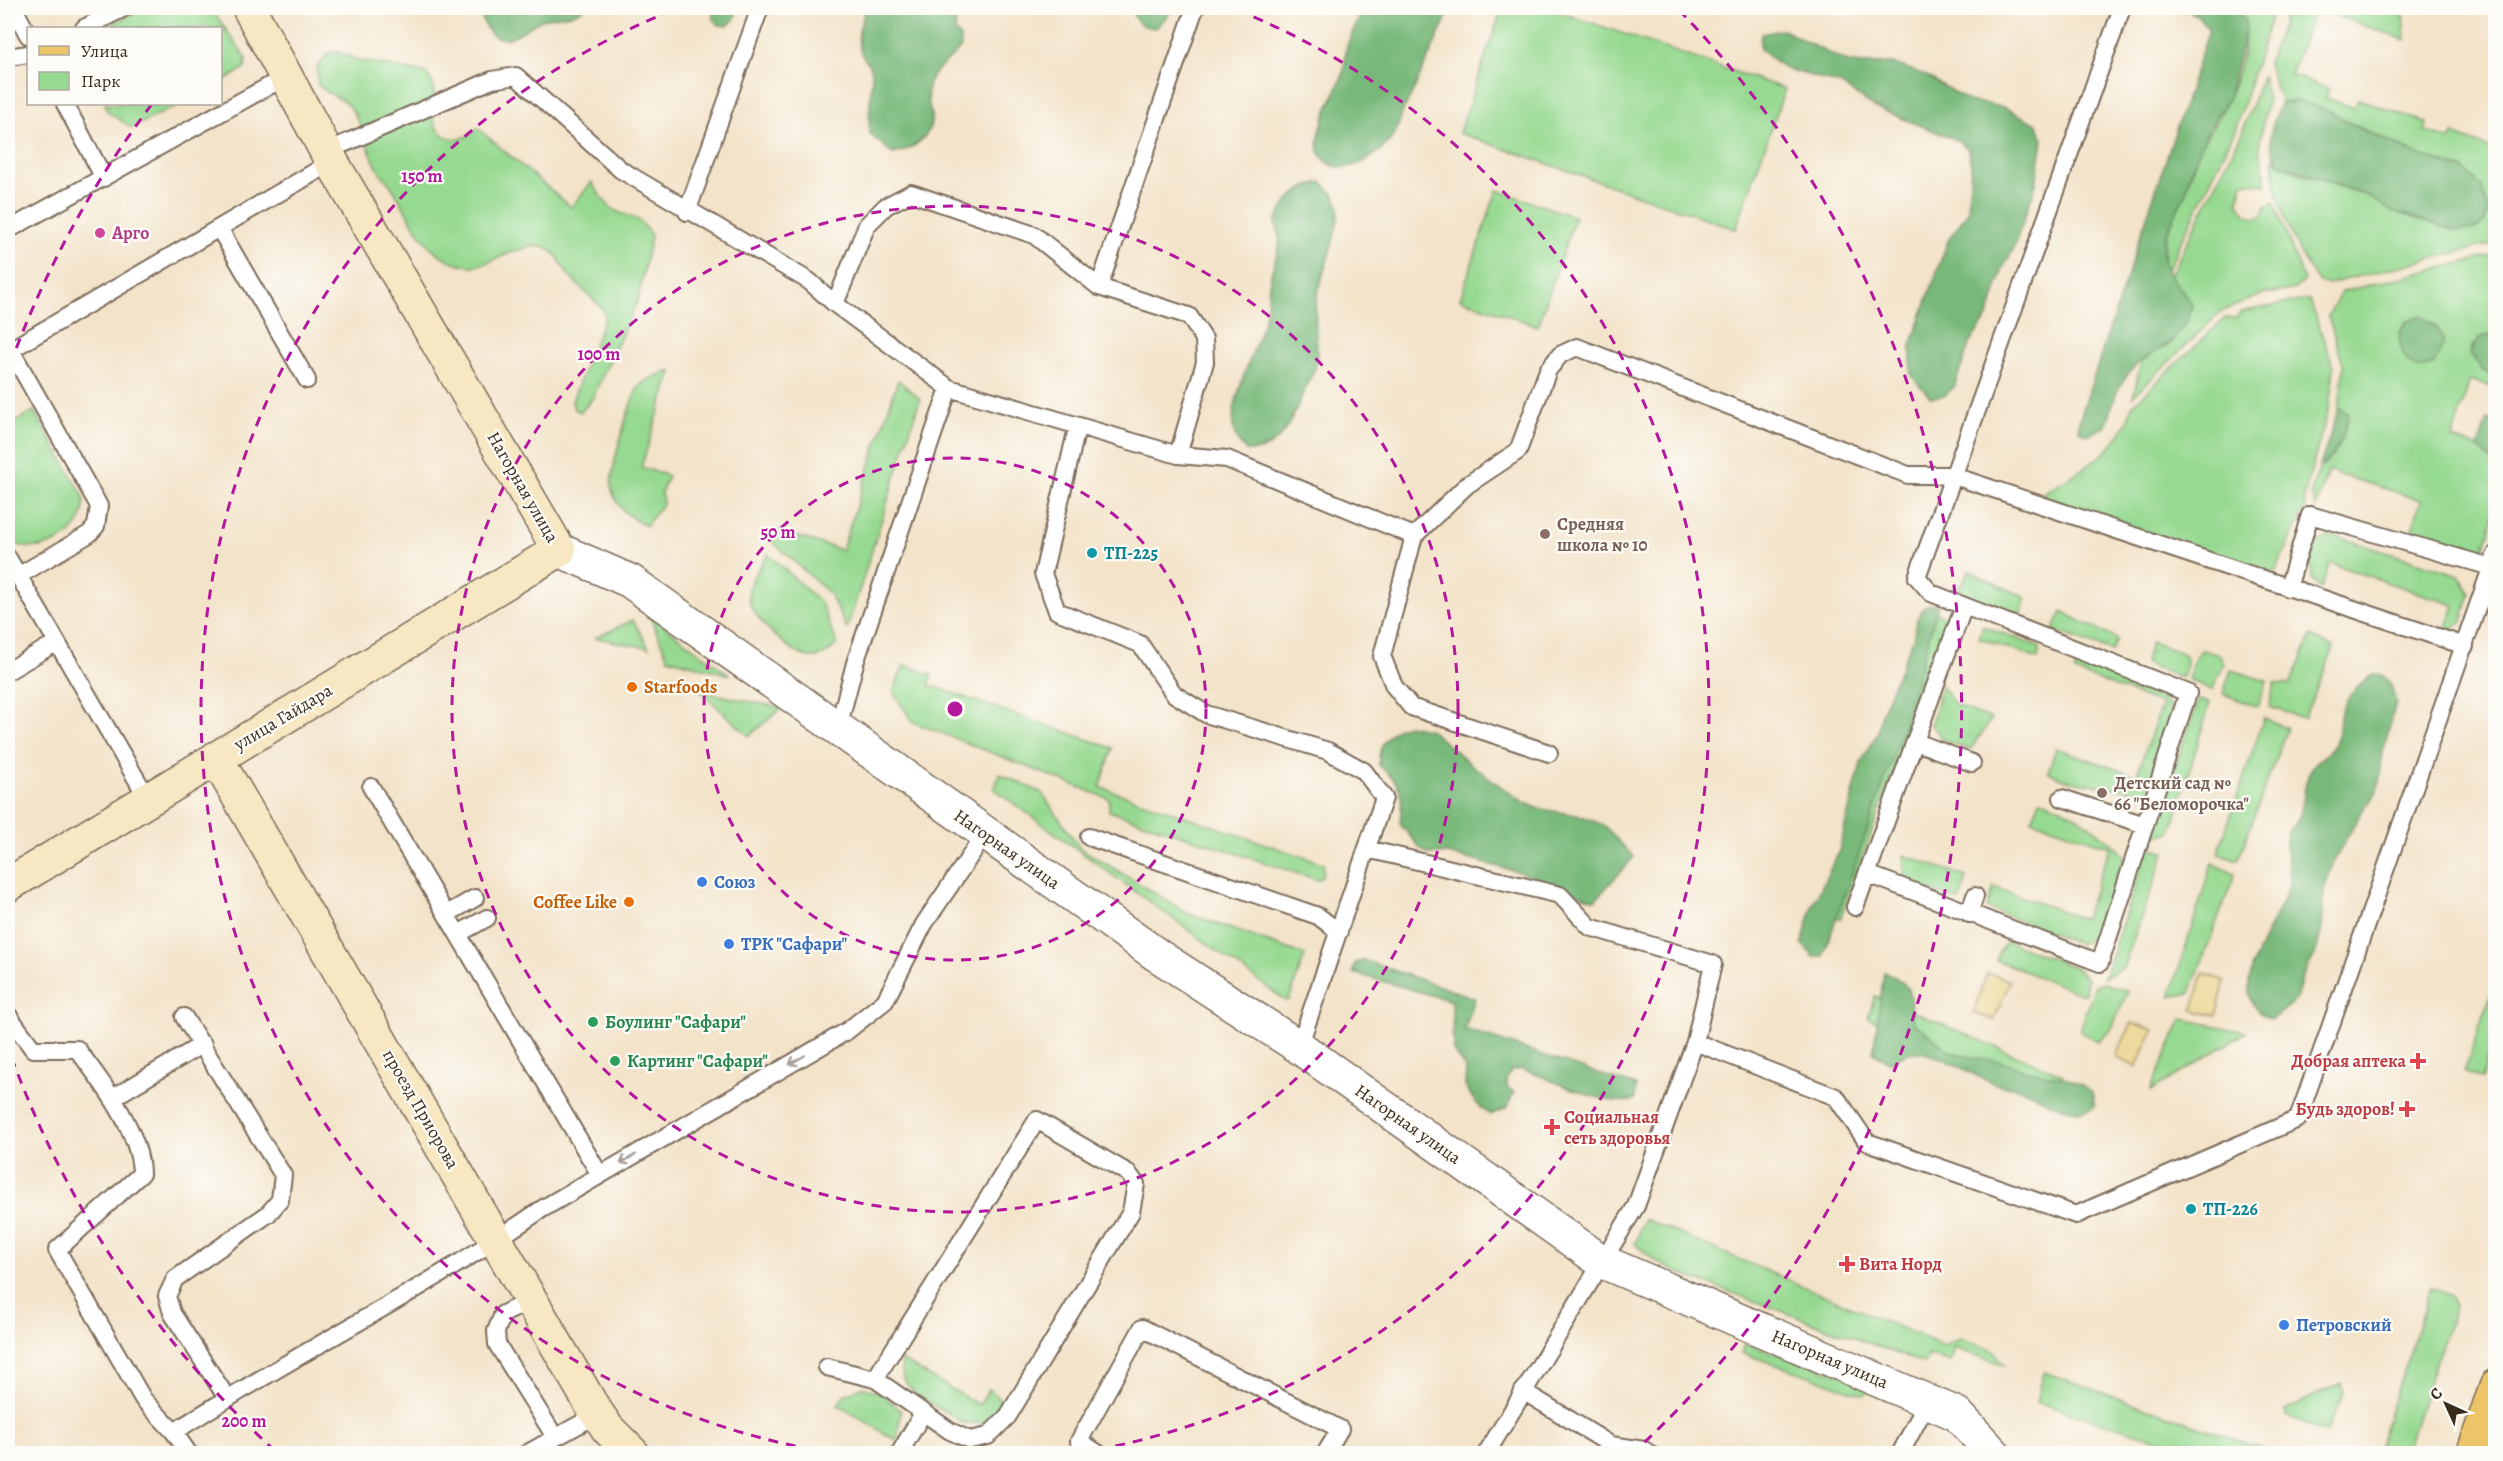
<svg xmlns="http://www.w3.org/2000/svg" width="2503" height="1461" viewBox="0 0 2503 1461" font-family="Alegreya,serif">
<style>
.green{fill:#96d990;stroke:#688257;stroke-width:1.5;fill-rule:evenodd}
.forest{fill:#78b97a;stroke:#5a724c;stroke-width:1.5}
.sand{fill:#eeda9e;stroke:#94825e;stroke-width:1.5}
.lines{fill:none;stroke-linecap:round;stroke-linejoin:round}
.lane-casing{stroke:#7b6b5a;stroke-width:20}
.street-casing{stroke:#7b6b5a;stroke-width:36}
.secondary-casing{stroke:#7b6b5a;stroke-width:36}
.primary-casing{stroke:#7b6b5a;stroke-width:36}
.lane{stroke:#fff;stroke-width:16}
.street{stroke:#fff;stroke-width:33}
.secondary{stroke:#f7e8c3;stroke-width:33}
.primary{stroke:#ecc569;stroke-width:33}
.oneway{stroke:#a79f9a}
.ring{fill:none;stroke:#b5179e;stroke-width:3;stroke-dasharray:10 8}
.hotel-dot{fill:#d1479c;stroke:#fdfcf7;stroke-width:2}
.education-dot{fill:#8d6e63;stroke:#fdfcf7;stroke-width:2}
.culture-dot{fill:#0f9aa8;stroke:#fdfcf7;stroke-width:2}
.food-dot{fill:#e8710a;stroke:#fdfcf7;stroke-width:2}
.shop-dot{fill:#3f7fe0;stroke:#fdfcf7;stroke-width:2}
.leisure-dot{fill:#2e9e5b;stroke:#fdfcf7;stroke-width:2}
.health-dot{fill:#e0444e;stroke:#fdfcf7;stroke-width:2}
.labels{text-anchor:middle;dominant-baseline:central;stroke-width:4.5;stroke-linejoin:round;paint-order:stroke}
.hotel-label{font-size:18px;font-weight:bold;fill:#b23c85;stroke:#fdfcf7;text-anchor:start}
.street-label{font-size:18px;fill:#3b2a1e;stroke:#fdfcf7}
.education-label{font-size:18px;font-weight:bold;fill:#785e54;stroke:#fdfcf7;text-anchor:start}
.culture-label{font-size:18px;font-weight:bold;fill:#0d838f;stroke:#fdfcf7;text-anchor:start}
.food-label{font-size:18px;font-weight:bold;fill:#c56008;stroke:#fdfcf7;text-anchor:start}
.shop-label{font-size:18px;font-weight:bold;fill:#366cbe;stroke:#fdfcf7;text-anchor:start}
.leisure-label{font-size:18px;font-weight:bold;fill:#27864d;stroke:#fdfcf7;text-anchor:start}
.health-label{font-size:18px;font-weight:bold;fill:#be3a42;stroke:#fdfcf7;text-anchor:end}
.centre{fill:#b5179e;stroke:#fdfcf7;stroke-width:3}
.ring-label{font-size:18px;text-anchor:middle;font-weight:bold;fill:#b5179e;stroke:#fdfcf7;stroke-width:4.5;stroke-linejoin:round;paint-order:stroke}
</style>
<rect width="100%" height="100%" fill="#fdfcf7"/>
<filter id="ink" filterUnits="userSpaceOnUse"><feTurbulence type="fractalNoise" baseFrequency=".0167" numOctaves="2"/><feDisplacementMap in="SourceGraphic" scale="12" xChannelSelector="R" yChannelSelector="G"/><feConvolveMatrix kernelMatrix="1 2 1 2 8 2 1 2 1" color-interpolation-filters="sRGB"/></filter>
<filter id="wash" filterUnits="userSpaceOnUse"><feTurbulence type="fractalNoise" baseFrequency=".008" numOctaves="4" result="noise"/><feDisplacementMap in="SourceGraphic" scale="24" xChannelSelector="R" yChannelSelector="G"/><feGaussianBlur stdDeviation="1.35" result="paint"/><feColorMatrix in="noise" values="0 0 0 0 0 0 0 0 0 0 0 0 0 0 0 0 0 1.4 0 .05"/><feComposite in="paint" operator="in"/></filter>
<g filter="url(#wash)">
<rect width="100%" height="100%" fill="#f3e3c9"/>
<path class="green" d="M143,8H211L246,58L245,68L221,83L220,28H104Z
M1502,8H1548L1785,89L1736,229L1459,133Z
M2235,8H2274L2235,130L2167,271C2157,240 2173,221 2185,194C2191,180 2193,164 2199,150C2207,132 2221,117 2228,99C2238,74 2255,29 2235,8Z
M2288,8H2385L2403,14L2405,40L2315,8L2291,75L2329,89L2326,98L2354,108L2358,99L2427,123L2425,131L2450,140L2453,134L2495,150V174L2492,179L2495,199V243L2328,284L2319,283C2295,250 2272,198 2274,157L2281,164L2303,174L2368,196L2401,214L2458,231L2478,228L2485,221L2488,210L2481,186L2464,170L2415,153L2309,104L2298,101L2281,103L2268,64Z
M338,52L357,60L425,73C430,78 433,81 434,89C435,98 431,108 433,117C437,141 462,146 477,128L571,207L592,182C598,192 603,202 613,209C630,221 636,210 651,236L638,299L592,399L581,412L574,409L572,401L602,324L605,316L603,309L569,276L556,255L544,246C517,244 486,268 470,266C425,260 414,222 393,189C388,181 381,175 377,167C367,148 363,126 351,108C344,98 329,96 318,85L317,67L328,53Z
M2262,76L2268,99L2259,146L2267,186L2251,182L2243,183L2238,202L2246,214L2257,218L2263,215L2266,206L2274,202L2304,280L2295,289L2261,295L2221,312L2133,396L2142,360L2172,342L2192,305L2170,276L2242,133Z
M105,104H180L132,128L108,112Z
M1497,190L1575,217L1538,326L1460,299Z
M2495,255V332L2473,344L2470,353L2483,371L2495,373V388L2470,380L2452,439L2478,447L2495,465V512L2481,559L2410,536L2421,500L2328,471L2316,508L2311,493L2321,463L2323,465C2338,453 2344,433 2349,414L2339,408L2344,366L2328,316L2341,292ZM2421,316L2438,329L2444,338L2434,364L2425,368L2412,365C2402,350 2393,338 2406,322Z
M2309,299L2334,367L2329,407L2304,496L2305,508L2276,571L2270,572L2043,499V493C2081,469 2121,453 2132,406L2225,318H2236L2241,312Z
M672,371L641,467L668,476L661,493L663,503L646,526C630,518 618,509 612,490C608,477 630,398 639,387C647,378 660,374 672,371Z
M898,380L920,399L847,629L829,593L773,542L776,530L842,550Z
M34,411L83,495C92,534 37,562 8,539V426Z
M2332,535L2459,575L2470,594L2462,621L2448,633L2446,631L2454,605L2330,563L2321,589L2312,579L2310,553L2318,542Z
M768,554L821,603L837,644C830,651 824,657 813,657C795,659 753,618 749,601C745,586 761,566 768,554Z
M1969,571L2026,598L2020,617L1956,593Z
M1925,607L1949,619L1840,919L1825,915Z
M2062,612L2117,639L2112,651L2053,630Z
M649,615L730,675L668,658Z
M633,620L649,648L595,638Z
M1983,626L2040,647L2038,659L1979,638Z
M2311,636L2334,648L2304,718L2269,707L2275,683L2290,685Z
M2151,642L2180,652L2186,657L2187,665L2181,677L2144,663Z
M2202,650L2220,655L2224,665L2212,690L2188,679L2196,656Z
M2075,661L2154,687L2170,706L2172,727L2147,793L2066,780L2048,772L2056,748L2136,776L2162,704L2075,672Z
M904,665L932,675L929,685L1113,748L1100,787L1324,864L1322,877L1317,880L1109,811V799L913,722L893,692Z
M2231,670L2267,681L2258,707L2223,694Z
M1941,685L1955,705L1992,719L1970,750L1944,740L1931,725Z
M700,691L782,708L749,736Z
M2198,700L2210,703L2171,832L2151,837Z
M2264,718L2287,728L2238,860L2218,853Z
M1000,774L1041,792L1080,848L1189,914L1305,955L1289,1000L1286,1001L994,789Z
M2040,800C2067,806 2107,836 2125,857L2096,937L2080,944L1987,908L1994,887L2084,919L2110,847L2032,820Z
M2148,846L2165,852L2123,968L2104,978Z
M1903,855L1967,877L1960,901L1905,881Z
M2212,863L2235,874L2190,993L2170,997Z
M2006,941L2076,968L2087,979L2085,995L1996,960Z
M2495,980V1037L2481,1079L2464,1072Z
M2103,983L2128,991L2111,1030L2098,1042L2080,1031L2095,985Z
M1875,996L2063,1075L2056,1093L1868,1018Z
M2182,1019L2247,1032L2150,1091Z
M1644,1219L1944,1346L1961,1338L1994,1351L2004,1365L1954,1348L1950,1362L1929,1355L1925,1364L1676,1272L1655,1261L1635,1244Z
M2431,1288L2450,1295L2455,1307L2405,1453H2376Z
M1745,1344L1874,1385L1864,1395L1742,1353Z
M901,1360L979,1405L989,1389L1006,1405L983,1423H964L916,1395L903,1379Z
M2044,1372L2274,1453H2200L2036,1402Z
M2341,1383L2344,1392L2327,1432L2286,1416L2285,1410Z
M862,1387L881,1393L901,1411L897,1441L838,1405L844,1395Z"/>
<path class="forest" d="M479,8H584C573,18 559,14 544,19C525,26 505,53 487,29C482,23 482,15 479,8Z
M712,8H738L734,20L727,26L719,25L713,19Z
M866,8H956L955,31L960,37L961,47C951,61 933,68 928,86C926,96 929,104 931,114C934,137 912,150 893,154L870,134C867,114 872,94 872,73C871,64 865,61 861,53C855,37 861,23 866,8Z
M1133,8H1174L1156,28C1144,28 1132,22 1133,8Z
M1363,8H1451L1410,98C1399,112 1401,125 1394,135C1381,155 1340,184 1321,155C1310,137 1335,95 1342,77C1346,67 1344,56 1347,46C1351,33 1359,21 1363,8Z
M2182,8H2235L2244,17L2246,29L2228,99L2208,130L2192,168L2186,192L2164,239L2162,249L2167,271L2192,305C2184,348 2151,345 2127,375C2114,391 2113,408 2106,426L2088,435L2079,431V421L2209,30L2197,15Z
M1783,30L1844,61L1860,64H1894L1925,75L1968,101L2003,107L2037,124L2043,139L2036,184L2013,250L2003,268L1988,317L1970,342L1954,387L1944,396L1930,397L1911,375V346L1948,240L1968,212L1971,165L1968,149L1957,140L1874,107L1840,84L1784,68L1760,49L1761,34Z
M2298,101L2332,112L2354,126L2415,153L2464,170L2481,186L2488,210L2485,221L2478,228L2458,231L2389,210L2368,196L2281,164C2263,145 2272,124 2281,103Z
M1322,182C1328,188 1336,195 1338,204C1343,218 1321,278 1317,297C1313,317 1318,340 1317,361C1316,369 1310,378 1306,386C1295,413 1282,453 1247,451C1241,446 1236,440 1234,432C1227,406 1256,348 1264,321C1269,306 1267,290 1271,275C1276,254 1285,244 1275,222C1287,199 1296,188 1322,182Z
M2421,316L2438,329L2444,343L2434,364L2420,369C2406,365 2399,348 2399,335L2406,322Z
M2495,332H2496L2495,373L2483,371L2470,353L2479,338Z
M2339,408L2349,414C2345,433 2338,453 2323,465L2321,463Z
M2487,419L2495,422V465L2478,447Z
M1930,604L1938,605L1904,726L1823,956L1814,957L1802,944L1812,907L1839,851L1861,763L1878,732L1882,711L1913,639L1917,619L1924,607Z
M2373,675L2383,676L2390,683L2396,702L2383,752L2378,790L2360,815L2334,861L2324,890L2322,928L2316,953L2302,977L2296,1000L2272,1019C2214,1000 2282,917 2289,884C2293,867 2282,852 2287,834C2289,828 2295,824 2298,819C2306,803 2302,781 2313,766C2320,758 2329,754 2335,744C2340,734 2339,727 2340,717C2342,700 2359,683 2373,675Z
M1409,725L1430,730L1472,765L1517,798L1536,808L1581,816L1603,825L1634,857L1595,900L1519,872L1447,854H1429L1421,849L1400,824C1403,795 1404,785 1379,766C1377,746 1389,728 1409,725Z
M1363,960L1475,998L1465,1029L1636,1086L1635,1100C1605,1109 1552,1078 1521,1069L1511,1071L1506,1080L1508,1088L1514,1092L1507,1108L1490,1115L1475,1102L1465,1086L1466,1069L1453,1051L1452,1001L1353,973L1355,963Z
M1884,972C1922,987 1904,1001 1915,1025C1930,1031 1938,1046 1952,1052C1968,1059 1989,1058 2006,1063C2014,1064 2020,1069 2028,1071C2049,1076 2075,1076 2092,1092L2095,1106C2073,1121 2045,1098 2025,1091C2015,1087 2003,1086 1993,1083C1971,1075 1939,1052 1915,1052C1905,1052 1898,1058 1889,1062L1873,1053Z"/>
<path class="sand" d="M1987,973L2010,981L1994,1020L1973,1013Z
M2203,973L2225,981L2216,1016L2193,1010Z
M2132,1023L2154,1030L2136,1067L2115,1057Z"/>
</g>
<g filter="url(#ink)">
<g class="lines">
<g class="lane-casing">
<path id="lane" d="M14,8L28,35
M84,28L124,8
M8,57L28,54
M65,104L104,178
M327,151L492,80L516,76L621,170L809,281L835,304L949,388L1178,455L1205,362L1204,339L1189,316L1099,287L1034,235L911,193L886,206L867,225L835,304
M687,212L760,8
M219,228L307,380
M8,230L287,76
M1099,287L1195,8
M8,345L99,506L96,526L89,534L18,576
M10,350L332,162
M1077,428L1043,574L1057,611L1140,644L1174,694L1206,714L1328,751L1364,771L1384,798L1299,1047
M1178,455L1227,459L1414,536
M8,558L148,799
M2288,588L2310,515L2491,567
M8,671L57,642
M838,728L855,663L949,388
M1916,742L1972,763
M1549,753L1411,707L1394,686L1382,656L1414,536L1467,485L1518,451L1548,370L1560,355L1577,347L1908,475H1951L2465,646
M371,787L600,1175
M2062,798L2145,825
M1089,837L1318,916L1339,932
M1367,849L1560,895L1590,927L1713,964L1695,1042L1636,1206L1486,1454
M1868,874L2100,963L2188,693L1931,593L1917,577L2122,8
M1855,907L1964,606
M447,914L475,898
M1969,914L1975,896
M458,934L487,918
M8,1015L33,1049H77C102,1082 141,1132 141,1174L57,1250L143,1399L174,1432L189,1454
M184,1017L283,1175L280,1200L268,1214L175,1279L167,1296L172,1313L227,1398
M1695,1042L1836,1097L1867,1142L2076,1215L2298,1119L2496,554
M114,1097L203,1044
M532,1300L503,1314L496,1331L497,1344L555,1437
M827,1367L875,1379L950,1431L970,1440L988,1436L1008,1416L1131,1212L1136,1184L1128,1173L1037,1120L875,1379
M1523,1391L1611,1445L1644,1450L1650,1454
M174,1432C294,1354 424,1291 542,1209L847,1031L885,1001L924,924L985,834
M526,1454L598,1414
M899,1454L923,1413
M1099,1454L1079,1441L1142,1328L1340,1429L1325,1454
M1900,1454L1928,1401"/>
</g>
<g class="street-casing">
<path id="street" d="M559,550L630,581L1157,955L1299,1047L1601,1261L1957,1414L1994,1454"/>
</g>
<g class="secondary-casing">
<path id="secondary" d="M216,758L591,1404L608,1429L633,1454
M8,885L559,550L332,162L249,8"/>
</g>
<g class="primary-casing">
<path id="primary" d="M2473,1454L2496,1386"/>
</g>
<use href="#lane" class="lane"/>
<use href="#street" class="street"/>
<use href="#secondary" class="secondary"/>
<use href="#primary" class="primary"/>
</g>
<defs><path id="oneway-shaft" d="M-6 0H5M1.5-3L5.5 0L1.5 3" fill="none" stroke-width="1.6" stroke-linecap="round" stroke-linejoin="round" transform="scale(1.5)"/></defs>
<g class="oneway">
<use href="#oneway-shaft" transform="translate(797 1060) rotate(150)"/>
<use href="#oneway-shaft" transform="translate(628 1159) rotate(150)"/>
</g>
</g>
<g class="ring">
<circle cx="955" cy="709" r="251"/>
<circle cx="955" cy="709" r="503"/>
<path d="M831 1453A754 754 0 0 1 673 10M1237 10A754 754 0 0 1 1079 1453"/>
<path d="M275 1451A1006 1006 0 0 1 10 1053M10 365A1006 1006 0 0 1 152 104M1679 10A1006 1006 0 0 1 1635 1451"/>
</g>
<circle class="hotel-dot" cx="100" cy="233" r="6"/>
<g class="education-dot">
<circle cx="1545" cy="534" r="6"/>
<circle cx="2102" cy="793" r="6"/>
</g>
<g class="culture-dot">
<circle cx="1092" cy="553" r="6"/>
<circle cx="2191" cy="1209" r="6"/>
</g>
<g class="food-dot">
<circle cx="632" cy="687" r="6"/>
<circle cx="629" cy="902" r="6"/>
</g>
<g class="shop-dot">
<circle cx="702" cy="882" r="6"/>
<circle cx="729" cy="944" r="6"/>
<circle cx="2284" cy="1325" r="6"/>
</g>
<g class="leisure-dot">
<circle cx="593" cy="1022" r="6"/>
<circle cx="615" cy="1061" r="6"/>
</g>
<g class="health-dot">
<path d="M2415 1052h6v6h6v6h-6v6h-6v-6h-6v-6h6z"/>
<path d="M2404 1100h6v6h6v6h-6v6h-6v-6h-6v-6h6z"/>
<path d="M1549 1118h6v6h6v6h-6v6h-6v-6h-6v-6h6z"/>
<path d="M1844 1255h6v6h6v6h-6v6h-6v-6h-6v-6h6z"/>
</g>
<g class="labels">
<g class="hotel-label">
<text x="112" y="233">Арго</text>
</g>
<g class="street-label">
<text transform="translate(523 487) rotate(60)">Нагорная улица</text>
<text transform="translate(283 717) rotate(-31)">улица Гайдара</text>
<text transform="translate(1007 849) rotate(35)">Нагорная улица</text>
<text transform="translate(421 1109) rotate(60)">проезд Приорова</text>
<text transform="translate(1408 1124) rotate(35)">Нагорная улица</text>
<text transform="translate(1830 1359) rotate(23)">Нагорная улица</text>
</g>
<g class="education-label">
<text x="1557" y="524">Средняя<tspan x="1557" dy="21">школа № 10</tspan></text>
<text x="2114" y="783">Детский сад №<tspan x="2114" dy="21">66 "Беломорочка"</tspan></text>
</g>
<g class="culture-label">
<text x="1104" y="553">ТП-225</text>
<text x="2203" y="1209">ТП-226</text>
</g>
<g class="food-label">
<text x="644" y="687">Starfoods</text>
<text x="617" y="902" text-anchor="end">Coffee Like</text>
</g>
<g class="shop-label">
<text x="714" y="882">Союз</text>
<text x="741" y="944">ТРК "Сафари"</text>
<text x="2296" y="1325">Петровский</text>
</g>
<g class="leisure-label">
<text x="605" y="1022">Боулинг "Сафари"</text>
<text x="627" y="1061">Картинг "Сафари"</text>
</g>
<g class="health-label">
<text x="2406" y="1061">Добрая аптека</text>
<text x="2395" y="1109">Будь здоров!</text>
<text x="1564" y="1117" text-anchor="start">Социальная<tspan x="1564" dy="21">сеть здоровья</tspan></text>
<text x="1859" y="1264" text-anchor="start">Вита Норд</text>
</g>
</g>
<circle cx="955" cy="709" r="9" class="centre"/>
<g class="ring-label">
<text x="422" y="182">150 m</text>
<text x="599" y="360">100 m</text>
<text x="778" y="538">50 m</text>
<text x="244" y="1427">200 m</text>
</g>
<rect width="2503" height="1461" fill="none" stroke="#fdfcf7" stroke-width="30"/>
<rect x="27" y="27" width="195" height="78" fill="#fdfcf7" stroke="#afa8a0" stroke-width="1.5"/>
<rect x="39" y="46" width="30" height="9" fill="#ecc569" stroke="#afa8a0" stroke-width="1.5"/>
<text x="81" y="57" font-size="18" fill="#3b2a1e">Улица</text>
<rect x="39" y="72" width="30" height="18" fill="#96d990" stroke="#afa8a0" stroke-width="1.5"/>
<text x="81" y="87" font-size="18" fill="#3b2a1e">Парк</text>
<g transform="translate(2446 1404) rotate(315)" stroke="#fdfcf7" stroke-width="4.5" paint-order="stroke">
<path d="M0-4.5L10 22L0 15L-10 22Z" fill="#3b2a1e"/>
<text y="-9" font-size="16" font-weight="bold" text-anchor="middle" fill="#3b2a1e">С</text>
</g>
</svg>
